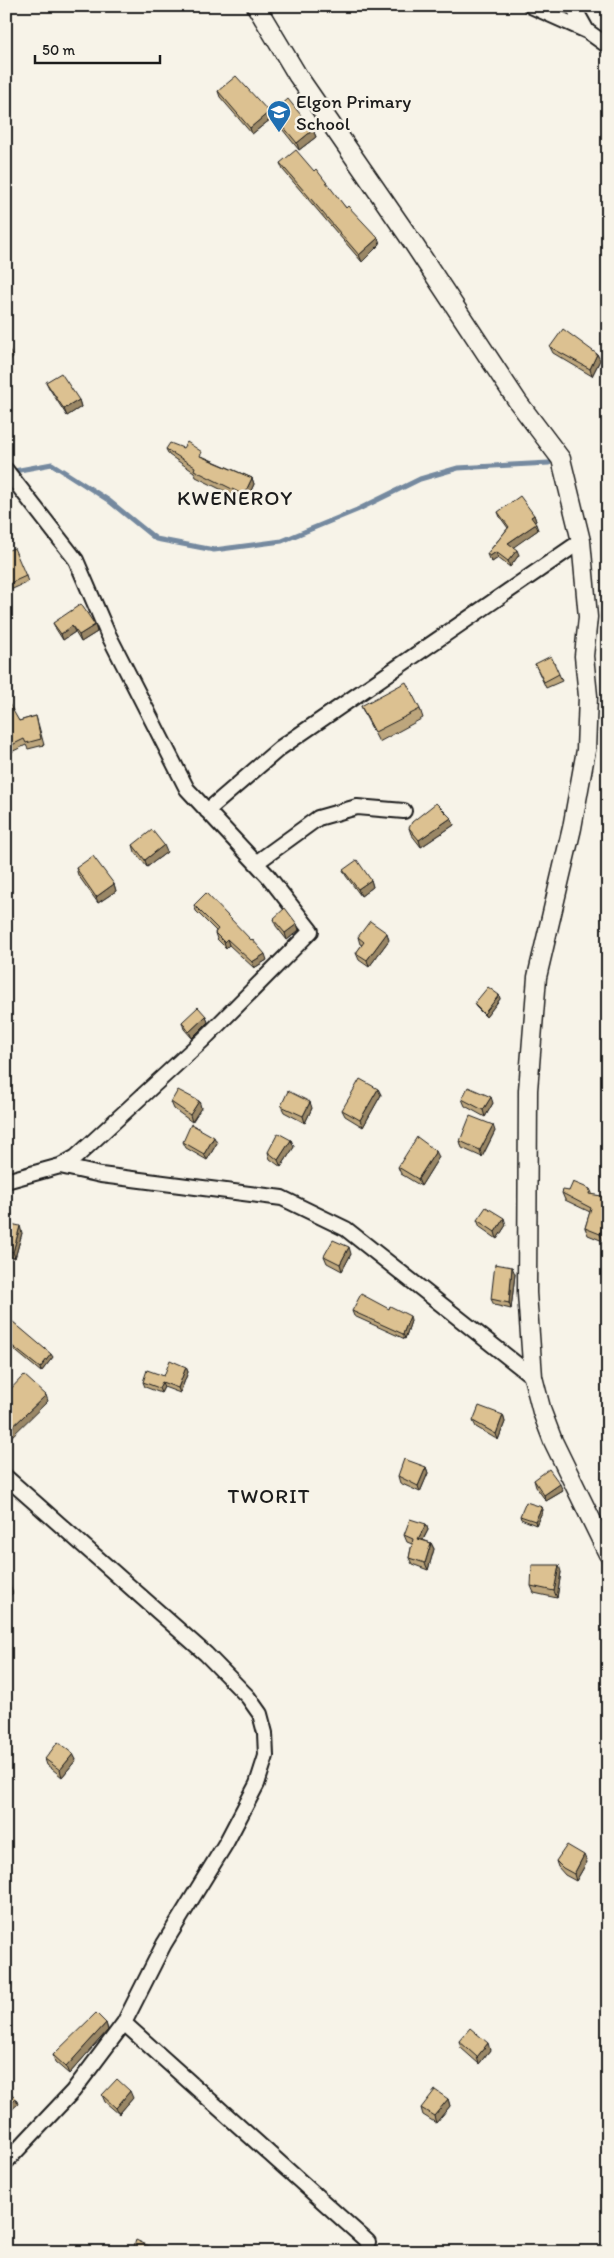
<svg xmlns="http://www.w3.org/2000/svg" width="614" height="2258" viewBox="0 0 614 2258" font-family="Itim,sans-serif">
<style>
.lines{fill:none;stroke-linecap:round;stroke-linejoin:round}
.stream{stroke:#74899f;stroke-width:5}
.minor-casing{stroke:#1c1c1c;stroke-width:18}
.tertiary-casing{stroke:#1c1c1c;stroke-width:21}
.minor{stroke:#f7f3e8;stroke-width:14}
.tertiary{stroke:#f7f3e8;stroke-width:18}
.wall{fill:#bda67d;stroke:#1c1c1c}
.shaded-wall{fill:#9a8766;stroke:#1c1c1c}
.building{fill:#dcc191;stroke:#1c1c1c}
.labels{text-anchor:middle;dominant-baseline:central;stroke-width:5;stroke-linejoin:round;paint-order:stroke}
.poi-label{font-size:19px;fill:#1c1c1c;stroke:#f7f3e8;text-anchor:start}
.quarter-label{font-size:21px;letter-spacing:1px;fill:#1c1c1c;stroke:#f7f3e8}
</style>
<rect width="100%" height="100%" fill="#f7f3e8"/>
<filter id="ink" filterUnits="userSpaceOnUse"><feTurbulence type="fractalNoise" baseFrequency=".02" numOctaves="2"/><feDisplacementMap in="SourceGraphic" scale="10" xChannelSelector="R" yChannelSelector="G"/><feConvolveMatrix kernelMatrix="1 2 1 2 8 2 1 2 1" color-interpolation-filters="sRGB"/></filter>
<g filter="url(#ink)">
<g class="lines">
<path class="stream" d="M9,472L52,464L108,500L156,539L214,550L282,541L357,510L420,479L458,468L549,463"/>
<g class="minor-casing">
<path id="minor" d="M531,6L587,31L608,46
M573,6L587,31
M6,470L76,560L107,632L187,789L268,876L311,931L204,1039L76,1157L60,1166
M207,811L280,748L581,541
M256,863L318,818L357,807L404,811
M6,1181L60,1166L101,1175L282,1198L346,1229L533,1377
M6,1477L206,1654L248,1697L260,1714L265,1733L266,1756L257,1784L226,1843L164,1944L124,2023L73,2091L6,2162
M124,2023L368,2242"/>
</g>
<g class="tertiary-casing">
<path id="tertiary" d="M256,6L298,76L413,243L518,402L561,459L581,541L588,617L584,656L588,696L586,750L572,828L537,977L528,1090L527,1293L533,1377L542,1412L553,1441L608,1554"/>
</g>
<use href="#minor" class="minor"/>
<use href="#tertiary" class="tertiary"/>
</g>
<path class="wall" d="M218,91L271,119L252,134L220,97Z
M272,113L313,130L316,137L299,150L274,119Z
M280,163L314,171L346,208L378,238L380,244L362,262L283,170Z
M550,347L597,354L600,360L592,376L553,353Z
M46,382L79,400L81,407L67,416L49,388Z
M166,449L204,457L252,478L254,484L246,502L196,477L194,472L169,455Z
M498,512L534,515L536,521L534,522L538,530L513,547L519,555L510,567L498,558L492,562L489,559L487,554L508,528L500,517Z
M6,551L26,576L28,582L6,592Z
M53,623L95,625L97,632L81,642L75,632L63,640L56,629Z
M535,664L559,674L562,681L546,688Z
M6,703L19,721L36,716L44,745L28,749L26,745L7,754L6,753Z
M361,706L420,709L423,718L379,742L365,715Z
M451,818L454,825L421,847L411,834L409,828Z
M133,845L167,852L147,867L135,852Z
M76,868L114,884L116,891L98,903L78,875Z
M343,870L371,880L373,887L361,896L346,876Z
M194,905L267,960L254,968L229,945L226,948L217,939L215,933L216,931L196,911Z
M273,919L297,924L299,930L287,940L276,926Z
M358,937L389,940L369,967L359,960L356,953L362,945L360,944Z
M499,995L500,999L486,1017L476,1007L474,1004Z
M182,1022H208L192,1038L184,1029Z
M378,1089L381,1095L363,1127L345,1116L342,1110Z
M462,1099L493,1103L485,1117L465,1106Z
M199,1101L201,1108L192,1122L174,1109L171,1102Z
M281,1106L312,1108L305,1123L284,1112Z
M495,1131L482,1157L462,1148L460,1141Z
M291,1140L294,1147L281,1167L270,1159L268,1152Z
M183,1142L217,1143L207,1160L186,1148Z
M439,1157L421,1186L401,1174L398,1167Z
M590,1189L593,1195L608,1197V1225L603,1241L588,1235L585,1228L590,1212L565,1200L562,1193L569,1191Z
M477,1220L506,1225L497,1239L480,1227Z
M6,1223L22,1233L15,1258L6,1256Z
M351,1254L342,1271L327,1263L324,1256Z
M515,1274L511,1309L494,1305L491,1299Z
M389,1309L411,1321L405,1339L354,1316L352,1311Z
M6,1316L53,1357L41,1372L6,1343Z
M186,1367L188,1372L180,1393L164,1387L161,1393L145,1387L143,1382L164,1376Z
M503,1415L505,1422L498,1440L476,1427L473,1421Z
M608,1428V1452H604L603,1448Z
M426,1467L428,1473L420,1492L400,1483L398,1476Z
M534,1480L563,1491L546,1501L536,1487Z
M542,1507L543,1510L536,1525L521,1519L520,1516Z
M426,1524L428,1530L423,1540L431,1543L434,1549L428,1570L412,1564L409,1558L412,1544L407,1542L404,1535Z
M561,1572L557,1598L534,1593L531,1586Z
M73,1754L76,1760L62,1777L47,1765L45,1759Z
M556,1861L587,1862L576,1881L565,1875L558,1867Z
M106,2023L108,2030L69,2074L55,2062L53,2055Z
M459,2041L490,2050L479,2064L461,2048Z
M102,2095L133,2098L119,2114L105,2102Z
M448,2099L450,2106L436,2123L423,2115L421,2108Z"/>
<path class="shaded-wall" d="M269,112L271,119L252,134L250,128Z
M313,130L316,137L299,150L297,143Z
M378,238L380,244L362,262L359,255Z
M6,328L9,335L6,337Z
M10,351L13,358L6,362V354Z
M597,354L600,360L592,376L590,369Z
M79,400L81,407L67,416L64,409Z
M252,478L254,484L246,502L244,495Z
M534,515L536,521L533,523L531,517Z
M536,524L538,530L511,549L508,543Z
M517,550L519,555L510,567L508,561Z
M496,552L498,558L492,562L490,556Z
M95,625L97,632L81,642L79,635Z
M72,626L75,632L63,640L61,634Z
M451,818L454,825L421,847L419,840Z
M164,845L167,852L147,867L145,860Z
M371,880L373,887L361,896L358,889Z
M114,884L116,891L98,903L96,897Z
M297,924L299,930L287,940L285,933Z
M387,933L389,940L369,967L367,960Z
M227,939L229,945L226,948L224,942Z
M265,954L267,960L254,968L252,962Z
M499,995L500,999L486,1017L484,1014Z
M206,1016L208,1022L192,1038L189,1032Z
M378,1089L381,1095L363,1127L360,1120Z
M491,1097L493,1103L485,1117L483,1110Z
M199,1101L201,1108L192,1122L190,1115Z
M310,1102L312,1108L305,1123L303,1116Z
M493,1125L495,1131L482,1157L480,1150Z
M214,1137L217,1143L207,1160L204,1154Z
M291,1140L294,1147L281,1167L278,1160Z
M436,1151L439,1157L421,1186L418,1179Z
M608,1211V1225L603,1241L600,1234Z
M504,1218L506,1225L497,1239L495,1232Z
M20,1226L22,1233L15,1258L13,1252Z
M349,1247L351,1254L342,1271L340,1264Z
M512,1267L515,1274L511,1309L509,1303Z
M410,1316L411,1321L405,1339L403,1334Z
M51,1354L53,1357L41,1372L40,1368Z
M186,1367L188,1372L180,1393L178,1388Z
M162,1382L164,1387L161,1393L159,1388Z
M46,1395L48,1401L6,1442V1433Z
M503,1415L505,1422L498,1440L496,1434Z
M426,1467L428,1473L420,1492L418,1486Z
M560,1484L563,1491L546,1501L544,1495Z
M542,1507L543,1510L536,1525L535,1521Z
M426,1524L428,1530L420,1545L418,1539Z
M431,1543L434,1549L428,1570L425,1563Z
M559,1565L561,1572L557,1598L554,1591Z
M11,1587L13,1593L6,1600V1591Z
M73,1754L76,1760L62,1777L60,1770Z
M584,1855L587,1862L576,1881L574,1874Z
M106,2023L108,2030L69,2074L66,2067Z
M488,2043L490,2050L479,2064L477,2057Z
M130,2091L133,2098L119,2114L116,2108Z
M16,2098L18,2104L6,2115V2108Z
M448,2099L450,2106L436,2123L434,2116Z"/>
<path class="building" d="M236,76L269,112L250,128L218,91Z
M288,99L313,130L297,143L272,113Z
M296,150L314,171L316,169L346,208L348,206L378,238L359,255L280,163Z
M563,329L597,354L590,369L550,347Z
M6,345L10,351L6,354Z
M61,373L79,400L64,409L46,382Z
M187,442L202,452L200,456L252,478L244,495L194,470L195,467L166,449L170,443L183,448Z
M520,496L534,515L531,517L536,524L508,543L517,550L508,561L496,552L490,556L487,554L509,527L498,512Z
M14,548L26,576L6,585V551Z
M81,604L95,625L79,635L72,626L61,634L53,623Z
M551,656L559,674L544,682L535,664Z
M406,682L420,709L375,732L361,706Z
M8,702L19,721L36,716L41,739L26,743L24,739L6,748V703Z
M436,803L451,818L419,840L409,828L412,822Z
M152,830L164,845L145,860L133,845Z
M93,856L114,884L96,897L76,868Z
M357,860L371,880L358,889L343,870Z
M206,893L251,940L252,939L265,954L252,962L227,939L224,942L215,933L218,929L194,905Z
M285,908L297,924L285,933L273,919Z
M370,921L387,933L367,960L356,953L364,942L358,937Z
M488,987L499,995L484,1014L474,1004Z
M198,1007L206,1016L189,1032L182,1022Z
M360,1079L378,1089L360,1120L342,1110Z
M468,1087L491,1097L483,1110L462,1099Z
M178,1090L199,1101L190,1115L171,1102Z
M288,1091L310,1102L303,1116L281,1106Z
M470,1116L493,1125L480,1150L460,1141Z
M191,1124L214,1137L204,1154L183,1142Z
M278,1133L291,1140L278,1160L268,1152Z
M417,1137L436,1151L418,1179L398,1167Z
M573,1182L590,1189L589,1194L608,1197V1211L600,1234L585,1228L591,1208L562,1193L563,1190L569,1191Z
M486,1207L504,1218L495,1232L477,1220Z
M6,1223L20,1226L13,1252L6,1250Z
M333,1240L349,1247L340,1264L324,1256Z
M495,1264L512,1267L509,1303L491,1299Z
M361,1294L389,1309L390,1306L410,1316L403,1334L352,1311Z
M6,1316L51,1354L40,1368L6,1341Z
M170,1360L186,1367L178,1388L162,1382L159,1388L143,1382L147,1370L164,1376Z
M24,1375L46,1395L6,1433V1394Z
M479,1406L503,1415L496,1434L473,1421Z
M606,1428H608V1448H603Z
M404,1459L426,1467L418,1486L398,1476Z
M549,1469L560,1484L544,1495L534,1480Z
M526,1502L542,1507L535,1521L520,1516Z
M410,1519L426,1524L418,1539L431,1543L425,1563L409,1558L413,1539L404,1535Z
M532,1565H559L554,1591L531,1586Z
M6,1581L11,1587L6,1591Z
M58,1742L73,1754L60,1770L45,1759Z
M567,1845L584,1855L574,1874L563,1868L556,1861Z
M96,2013L106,2023L66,2067L53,2055Z
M470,2028L488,2043L477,2057L459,2041Z
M117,2079L130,2091L116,2108L102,2095Z
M6,2088L16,2098L6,2108Z
M435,2090L448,2099L434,2116L421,2108Z
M136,2240L151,2247L149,2252H132Z"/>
</g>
<defs>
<g id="school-pin" transform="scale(1.25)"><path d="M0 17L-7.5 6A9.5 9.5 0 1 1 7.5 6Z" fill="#1f6fb2" stroke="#f7f3e8"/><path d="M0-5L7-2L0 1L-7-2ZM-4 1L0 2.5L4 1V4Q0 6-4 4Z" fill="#fff"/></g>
</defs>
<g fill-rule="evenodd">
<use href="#school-pin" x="279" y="112"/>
</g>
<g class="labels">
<g class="poi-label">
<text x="296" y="101">Elgon Primary<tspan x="296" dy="22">School</tspan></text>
</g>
<g class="quarter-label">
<text x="235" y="497">KWENEROY</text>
<text x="269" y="1495">TWORIT</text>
</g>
</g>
<rect width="614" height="2258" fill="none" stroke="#f7f3e8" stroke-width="25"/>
<rect x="12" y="12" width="589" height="2233" fill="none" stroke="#1c1c1c" stroke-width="2" filter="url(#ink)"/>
<path d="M35 55v8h125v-8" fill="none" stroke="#1c1c1c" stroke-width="2.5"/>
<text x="42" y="55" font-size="15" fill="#1c1c1c" stroke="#f7f3e8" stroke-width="4" paint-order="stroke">50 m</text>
</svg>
